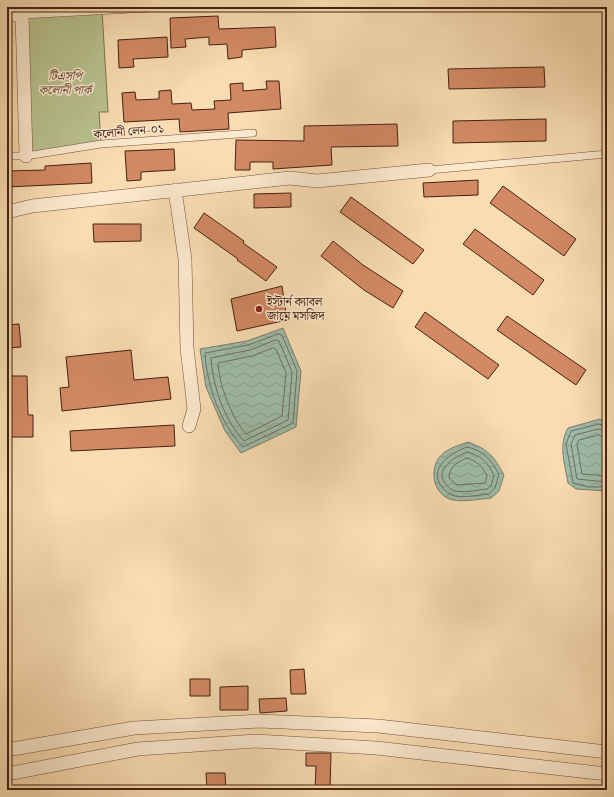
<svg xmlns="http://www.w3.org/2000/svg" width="614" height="797" viewBox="0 0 614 797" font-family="'Libre Bodoni','Noto Serif Bengali',serif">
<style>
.park{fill:#b8c290;stroke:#7e7251}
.water{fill:url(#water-waves);stroke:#7a7e6d}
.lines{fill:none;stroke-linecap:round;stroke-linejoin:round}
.shore{stroke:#716e5e;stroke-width:1}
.building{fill:#d28964;stroke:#442112}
.service-casing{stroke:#71503a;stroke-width:8}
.minor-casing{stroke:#71503a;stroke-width:14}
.service{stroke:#fbe8cd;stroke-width:7}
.minor{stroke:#fbe8cd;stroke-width:13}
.poi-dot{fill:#8f2418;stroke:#fbe8cd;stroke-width:1.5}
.labels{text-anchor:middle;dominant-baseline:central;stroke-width:3;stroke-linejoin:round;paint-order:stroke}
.park-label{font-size:12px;font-style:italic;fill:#614932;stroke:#fbe8cd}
.street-label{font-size:12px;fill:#442112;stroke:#fbe8cd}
.poi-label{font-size:12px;fill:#442112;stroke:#fbe8cd;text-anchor:start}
</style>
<defs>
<pattern id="water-waves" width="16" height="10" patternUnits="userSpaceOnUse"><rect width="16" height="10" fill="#9ebcaa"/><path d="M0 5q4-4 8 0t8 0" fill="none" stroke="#89a191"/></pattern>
</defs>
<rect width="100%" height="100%" fill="#f9dcb2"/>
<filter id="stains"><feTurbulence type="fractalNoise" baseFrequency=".005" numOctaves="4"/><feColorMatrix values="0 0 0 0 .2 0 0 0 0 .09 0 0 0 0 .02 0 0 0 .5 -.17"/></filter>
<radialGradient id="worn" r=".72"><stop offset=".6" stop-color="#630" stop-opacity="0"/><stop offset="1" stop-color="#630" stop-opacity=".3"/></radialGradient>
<path class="park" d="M7,7H21L22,14L102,10L108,112H99L101,144L26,156L22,15H7Z"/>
<path class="water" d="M283,328L301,371L296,427L241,453L225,431L206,387L200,349L247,341Z
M600,419L607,422V491L576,489L568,483C565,465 558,445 568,428Z
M468,442C489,450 493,455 504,475L499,491L491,498C479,499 465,502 453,500C435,496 429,474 438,459C445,449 457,446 468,442Z"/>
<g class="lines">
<path class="shore" d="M279,334L282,335L297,371L293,423L243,447C220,423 207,386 205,353L248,345Z
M276,340L279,341L292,372L288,420L244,441C224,420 213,386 211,358L250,350Z
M273,348L276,349L286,373L282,416L246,434C231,417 219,384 218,363L252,356Z
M607,426L599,424L571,431L566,444L573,483L589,487H607
M607,431L598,429L575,435L571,444L577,479L607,482
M607,437L598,435L579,440L577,444L582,474L607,476
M467,447C483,450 491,460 499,474L495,488L489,494C478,495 465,498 455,496C449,495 446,491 442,487C427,468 452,452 467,447Z
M467,452C480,455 489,463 494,476L491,486L487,489C477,490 465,493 455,491C451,490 448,487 445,483C434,469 456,456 467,452Z
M467,458C477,461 483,467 487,476L485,483L457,485L449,478C449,467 457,462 467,458Z"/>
</g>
<path class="building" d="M218,16L219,29L275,27L276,47L242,50V57L228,59L227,44L209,45V37L185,39L186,47L171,48L170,18Z
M167,37L168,57L133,59L134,67L119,68L118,40Z
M544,67L545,87L449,89L448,69Z
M266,81H279L281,109L228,113L229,129L180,132L179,119L124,122L122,93L135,92L136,100L159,99V91L171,90L172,104L191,103L192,110L215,109L214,101L231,100L230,84L243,83V91L267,89Z
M546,119V141L453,143V121Z
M397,124L398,146L331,147L332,165L273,169V162H250V170H235L236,140L304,141V126Z
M174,149L175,170L141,172V180L127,181L125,151Z
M91,163L92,183L7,187V171L45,170V166Z
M478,180V195L424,197L423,183Z
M503,186L576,239L564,256L490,203Z
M291,193V207L254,208V194Z
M351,197L424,250L413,264L340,212Z
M204,213L244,241L243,243L277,267L266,281L237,260L238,259L194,228Z
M93,224H141V241L94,242Z
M475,229L544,280L533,295L463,244Z
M333,241L363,265L403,291L393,308L364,290L321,256Z
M282,286L287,320L237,331L231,299Z
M425,312L499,365L488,379L415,327Z
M507,316L586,370L576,385L497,330Z
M19,324L21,347L7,348V325Z
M131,350L134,380L168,377L171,399L62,411L60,388L69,387L66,357Z
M7,376H27L28,415H33V437H7Z
M174,425L175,446L71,451L70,431Z
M304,669L306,694H291L290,670Z
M190,679H210V696H190Z
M248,686V710H220V687Z
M286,698L287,711L260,713L259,699Z
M306,753H331L330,790H315L316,766H306Z
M206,773H225L226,790H207Z"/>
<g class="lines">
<g class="service-casing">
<path id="service" d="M22,15L168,7
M7,156H26L101,144L253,133
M429,170L607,154"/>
</g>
<g class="minor-casing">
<path id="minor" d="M7,15H22L21,7
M22,15L26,156
M175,190L185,259L187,348L193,400L194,409L189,426
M7,212L32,206L290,178L317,181L429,170
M7,750L134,728L259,721L378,726L607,752
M7,774L138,749L256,741L376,748L607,774"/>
</g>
<use href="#service" class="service"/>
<use href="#minor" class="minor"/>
</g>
<circle class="poi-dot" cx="259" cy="309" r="4"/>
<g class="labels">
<g class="park-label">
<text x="65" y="76">টিএসপি<tspan x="65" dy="14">কলোনী পার্ক</tspan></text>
</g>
<g class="street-label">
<text transform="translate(129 132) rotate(-5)">কলোনী লেন-০১</text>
</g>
<g class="poi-label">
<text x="267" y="302">ইস্টার্ন ক্যাবল<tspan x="267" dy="14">জামে মসজিদ</tspan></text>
</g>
</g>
<rect width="614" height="797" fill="none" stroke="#f9dcb2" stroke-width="24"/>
<rect x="8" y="8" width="598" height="781" fill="none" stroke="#442112" stroke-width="2"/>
<rect x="12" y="12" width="590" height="773" fill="none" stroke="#442112"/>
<rect width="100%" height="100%" filter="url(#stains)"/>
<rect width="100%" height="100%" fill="url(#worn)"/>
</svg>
